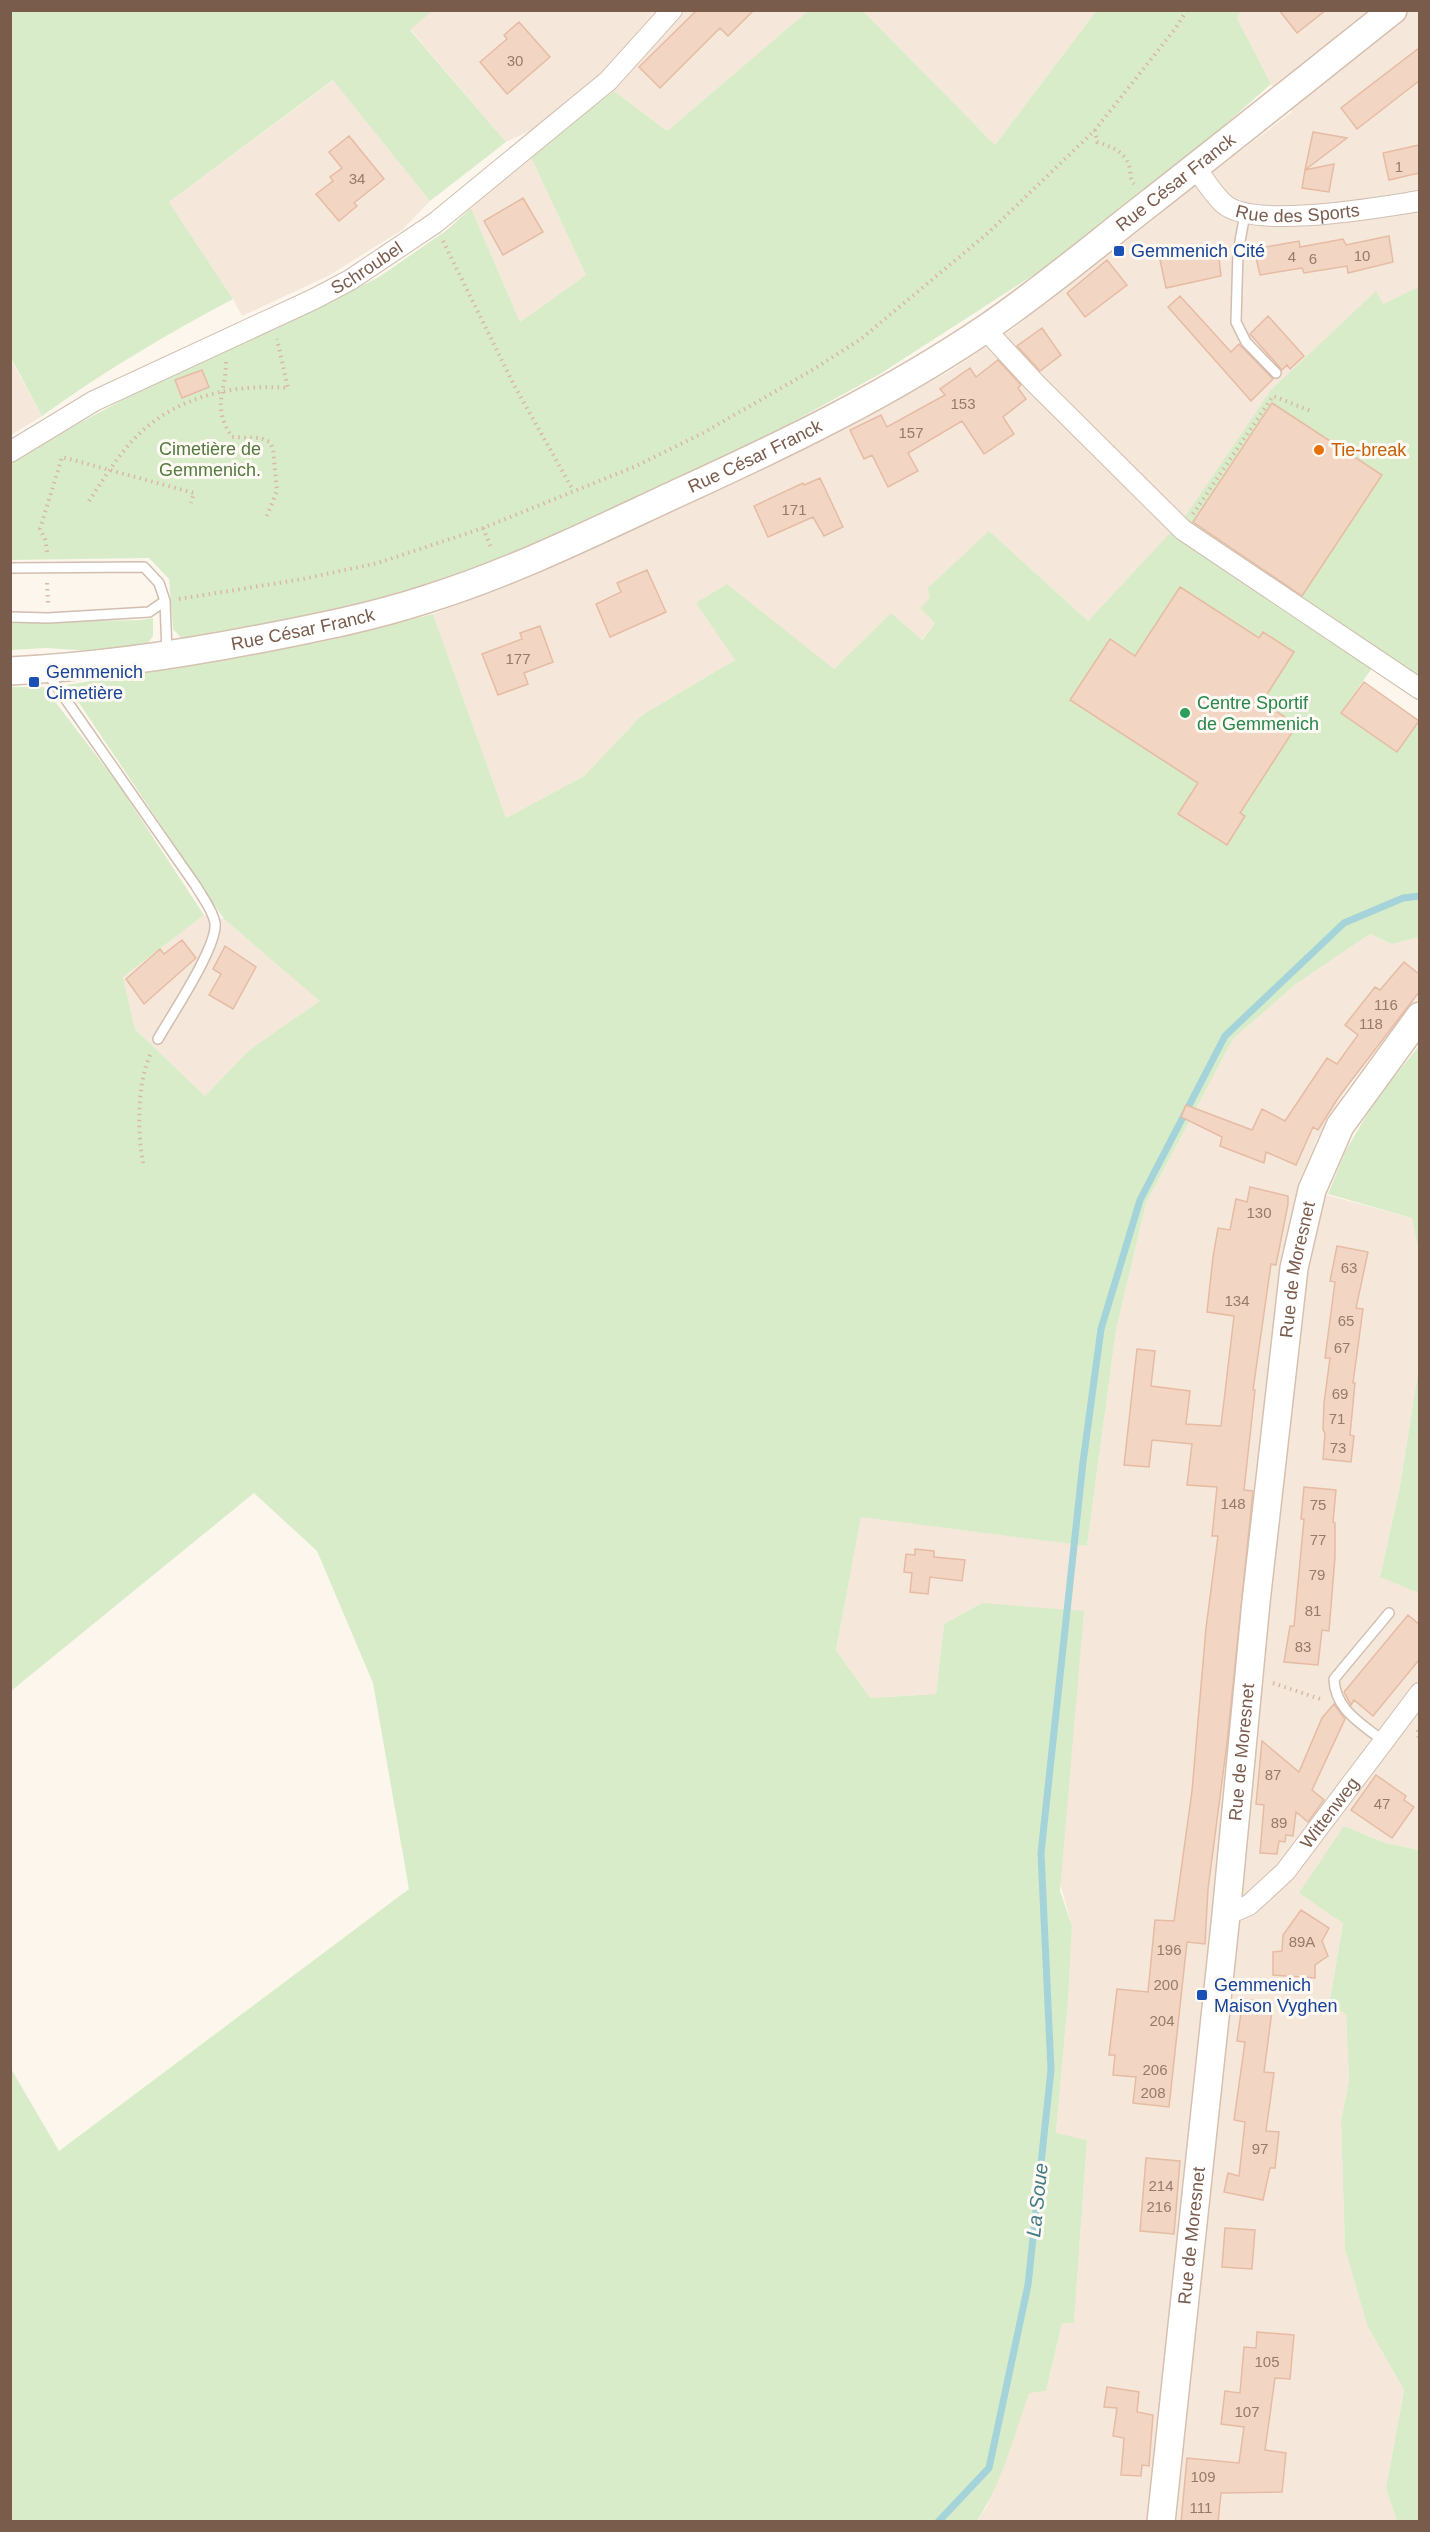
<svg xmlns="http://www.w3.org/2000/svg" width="1430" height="2532" viewBox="0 0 1430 2532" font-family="Helvetica,sans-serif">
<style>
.residential{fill:#f5e8da}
.green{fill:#d8ecc9}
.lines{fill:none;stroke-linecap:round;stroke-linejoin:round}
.stream{stroke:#a5d3da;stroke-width:7}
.building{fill:#f3d5c3;stroke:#e6bba3;stroke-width:1.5}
.lane-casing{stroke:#d1beb0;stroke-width:12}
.street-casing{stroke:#d1beb0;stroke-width:22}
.secondary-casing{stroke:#d6c0b0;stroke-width:30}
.path{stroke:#d9b8a5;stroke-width:4;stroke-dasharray:1.5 4.5;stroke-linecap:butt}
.lane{stroke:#fff;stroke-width:9}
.street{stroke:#fff;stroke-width:20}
.secondary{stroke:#fff;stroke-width:27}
.transit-dot{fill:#1a4fb4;stroke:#fffaf3;stroke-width:2}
.food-dot{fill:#e8710a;stroke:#fffaf3;stroke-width:2}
.leisure-dot{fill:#2e9e5b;stroke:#fffaf3;stroke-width:2}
.labels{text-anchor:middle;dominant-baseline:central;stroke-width:6;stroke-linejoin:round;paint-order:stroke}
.number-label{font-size:15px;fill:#987a6a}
.street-label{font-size:18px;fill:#7a5c4d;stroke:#fffaf3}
.transit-label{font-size:18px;fill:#164399;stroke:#fffaf3;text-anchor:start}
.park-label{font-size:18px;fill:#537a41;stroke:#fffaf3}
.food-label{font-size:18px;fill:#c56008;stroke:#fffaf3;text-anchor:start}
.leisure-label{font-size:18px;fill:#27864d;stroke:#fffaf3;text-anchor:start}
.water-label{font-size:20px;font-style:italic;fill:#437c86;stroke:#fffaf3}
</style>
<rect width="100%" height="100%" fill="#fdf6ec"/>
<path class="residential" d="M432,10L808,11L667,131L614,91L506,142L410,29Z
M863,11H1096L995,145Z
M1241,11H1419V290L1418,288L1383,304L1376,292L1182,521L1088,621L990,532L930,598L935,623L921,640L891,613L834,669L697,603L735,660L642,715L584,776L506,818L433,614L516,582L832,436L950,371L1014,328L1163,210L1292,112L1271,84L1237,18Z
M334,80L430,201L402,230L328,276L242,316L233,299L169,202Z
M530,155L586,275L520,322L471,208Z
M10,358L42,416L11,435H10Z
M204,915L224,919L321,1001L248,1051L205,1096L135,1029L123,977Z
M1370,934L1392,944L1419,937V997L1348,1086L1317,1139L1297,1187L1412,1218L1419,1254V1366L1400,1486L1380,1576L1419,1593V1680L1405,1698L1419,1713V1850L1385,1843L1344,1826L1343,1923L1329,2004L1346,2014L1349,2081L1341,2121L1345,2249L1367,2325L1404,2390L1386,2488L1397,2521H977L986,2508L1006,2459L1029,2392L1046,2391L1062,2323H1074L1087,2140L1056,2134L1068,2000L1072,1926L982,1603L944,1624L936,1694L870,1698L836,1650L861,1516L1087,1546L1116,1330L1146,1203L1233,1039L1296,984Z"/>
<path class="green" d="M10,11H432L410,30L506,142L430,201L333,80L169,202L233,299C167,334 103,372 42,416L11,358Z
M808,11H863L995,145L1096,11H1241L1237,18L1271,84L1158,184L1038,272L880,374L749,446L476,570L400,597L184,641L173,629L169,579L149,558L11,560V464L57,435L190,364L280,327L379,277L447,230L471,208L520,322L586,275L530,155L614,91L667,131Z
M1419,287L1420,290L1419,677L1307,601L1238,560L1182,521L1271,390L1376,291L1383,304Z
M989,531L1088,621L1171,532L1187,545L1198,546L1374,665L1341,713L1397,752L1419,721V937L1392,944L1370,934L1296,984L1233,1039L1146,1203L1116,1330L1087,1546L861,1517L836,1650L870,1698L936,1694L944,1624L982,1603L1084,1611L1060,1891L1072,1926L1068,2000L1056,2133L1087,2140L1074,2323H1062L1046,2391L1029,2393C1014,2436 1002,2483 977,2521H11L10,2067L59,2151L409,1889L373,1683L317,1551L254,1493L11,1691V687H44L118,784L204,915L123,977L135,1029L205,1096L248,1051L320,1001L224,919L67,685L321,642L433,614L506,818L584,776L642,715L735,660L696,603L727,584L834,669L891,613L922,640L935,623L920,608L930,598L928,588Z
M153,618V636L148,643L107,652L46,648L11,650V622L142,620Z
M1419,1046V1254L1412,1218L1328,1194L1345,1152L1376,1099Z
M1419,1366L1420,1593H1419L1380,1577L1400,1486Z
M1344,1826L1385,1843L1419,1850V2521H1397L1386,2488L1404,2390L1367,2325L1345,2249L1341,2121L1349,2081L1346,2014L1329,2005L1343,1923L1299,1893Z"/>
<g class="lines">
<path class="stream" d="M938,2522L989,2468L1028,2285L1051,2070L1041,1853L1083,1462L1101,1329L1140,1200L1225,1036L1344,923L1403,898L1420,896"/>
</g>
<path class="building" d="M697,10H754L728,36L720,28L660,88L639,67Z
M1279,10H1326L1297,33Z
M519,22L550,57L507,94L480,62L507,39L504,35Z
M1419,48V81L1357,129L1341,108Z
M1313,132L1347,138L1305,170Z
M349,136L384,179L354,203L357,206L339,221L316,194L333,181L330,177L342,168L329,152Z
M1419,145V173L1389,180L1383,153Z
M1334,164L1329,192L1302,188L1305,170Z
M523,198L543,232L503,255L484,221Z
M1389,236L1393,262L1348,273L1347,266L1304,273L1302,268L1260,275L1254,249L1299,241L1300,247L1343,239L1346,245Z
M1218,249L1221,276L1166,288L1160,260Z
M1107,260L1127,285L1085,317L1067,293Z
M1180,296L1231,352L1239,344L1273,379L1251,401L1168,307Z
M1268,316L1304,356L1290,369L1287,365L1282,370L1250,334Z
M1042,328L1061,355L1040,371L1017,346Z
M998,360L1021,385L1018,388L1026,399L1003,417L1014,434L984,454L962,421L908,453L918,471L888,487L872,455L864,459L850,430L881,415L887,427L945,395L940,389L970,368L976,377Z
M202,370L209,387L182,398L175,380Z
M1272,403L1382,475L1302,596L1193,522Z
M820,478L843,527L824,536L813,517L768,537L754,506L803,483L804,485Z
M647,570L666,612L610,637L596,604L621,592L617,583Z
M1180,587L1259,638L1263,632L1294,652L1262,702L1297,725L1240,813L1245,816L1227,845L1178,814L1198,783L1070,700L1110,639L1135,656Z
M540,626L553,662L524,673L528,684L498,695L482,654L522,639L520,633Z
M1364,682L1419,721L1397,752L1341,713Z
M182,940L196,958L144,1004L126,979L160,949L164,954Z
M225,946L256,967L233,1009L209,995L221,974L213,969Z
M1404,962L1419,974V992L1338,1098L1318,1130L1313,1127L1296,1165L1266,1152L1264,1163L1220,1146L1222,1137L1181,1117L1186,1105L1252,1130L1262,1109L1285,1121L1327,1058L1337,1064L1358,1035L1345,1025L1375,987L1380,990Z
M1250,1187L1288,1196V1204L1276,1265L1271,1264L1253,1390H1255L1244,1490L1253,1491L1227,1743L1208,1889L1205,1944L1187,1942L1169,2107L1133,2103L1136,2077L1113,2075L1115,2055H1109L1117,1989L1148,1992L1155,1920L1174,1921L1192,1791L1206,1628L1218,1536H1212L1217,1487L1187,1485L1192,1444L1152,1440L1149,1467L1124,1465L1137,1349L1155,1351L1151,1386L1190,1391L1186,1424L1221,1426L1234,1316L1207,1312L1213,1257L1218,1228L1230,1230L1236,1199L1247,1202Z
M1337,1246L1368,1252L1356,1308L1363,1309L1353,1383H1355L1350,1435L1354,1436L1351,1462L1323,1459L1325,1433L1323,1430L1324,1403L1330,1358H1325L1335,1282L1330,1281Z
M1304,1487L1336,1490L1333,1522L1335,1523V1557L1329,1631L1322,1630L1318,1665L1284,1662L1290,1626H1294L1304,1519H1301Z
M915,1549L934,1551V1557L965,1560L962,1581L930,1577L928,1594L910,1592L912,1573L904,1572L906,1554L915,1555Z
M1408,1615L1419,1624V1660L1373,1716L1354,1700L1351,1705L1344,1692Z
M1334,1704L1345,1719L1312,1790L1324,1800L1308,1822L1296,1812L1293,1836L1286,1835L1285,1842L1279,1841L1277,1854L1260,1853L1264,1805L1256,1804L1262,1741L1299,1772L1322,1718Z
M1376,1775L1406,1796L1404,1800L1414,1807L1392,1838L1351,1810Z
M1301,1910L1329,1928L1322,1941L1328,1956L1315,1965V1978L1273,1975V1952L1282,1951L1283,1935Z
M1243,1999L1273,2003L1264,2072L1274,2073L1266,2131L1279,2132L1275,2168H1270L1263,2200L1224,2192L1228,2173L1239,2176L1245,2122L1234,2120L1245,2042L1237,2041Z
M1146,2158L1180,2161L1174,2234L1140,2231Z
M1225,2228L1255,2230L1252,2269L1222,2267Z
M1257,2332L1294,2335L1290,2379L1275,2378L1265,2450L1286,2453L1282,2492L1221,2493L1218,2522H1181L1187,2458L1239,2463L1244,2427L1221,2424L1225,2391L1240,2393L1244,2347L1256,2348Z
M1107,2387L1139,2392L1137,2412L1153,2415L1149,2466L1142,2465L1141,2476L1121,2475L1124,2438L1113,2436L1117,2408L1104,2407Z"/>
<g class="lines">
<g class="lane-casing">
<path id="lane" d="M1245,214L1238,252L1236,322L1246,342L1276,373
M10,568L144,567L159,583L165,601L167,653
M10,617L48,618L149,612L165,601
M48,674L196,886C202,897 213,910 215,923C218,946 171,1016 158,1039
M1383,1741C1361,1723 1335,1710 1334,1679L1389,1613"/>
</g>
<g class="street-casing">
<g id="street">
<path id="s1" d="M1195,167C1204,179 1213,194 1224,204C1254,230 1380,207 1420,201"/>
<path d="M985,329L1036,384L1183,530L1420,689"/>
<path id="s2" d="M10,452L94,401L314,299L350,280L435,223L608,81L672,10"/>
<path id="s3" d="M1226,1915L1249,1905L1285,1872L1420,1693"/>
</g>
</g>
<g class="secondary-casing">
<g id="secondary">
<path id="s4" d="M10,671C94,667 177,655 259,639C316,628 372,617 427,599C514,572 598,530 680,492C785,444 889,394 985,329C1041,291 1093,247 1147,205C1229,141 1311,75 1393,10"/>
<path id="s5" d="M1161,2522L1226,1915L1256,1602L1294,1268L1312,1190L1340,1126L1420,1016"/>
</g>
</g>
<path class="path" d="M1095,130L1097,142C1111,147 1123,150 1129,165C1131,172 1129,177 1134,184
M443,241L514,385L573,490
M226,362C226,394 211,405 232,437L261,438L270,442L273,449L277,491L266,518
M89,501C101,483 112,465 126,448C166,399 228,383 288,388L277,339
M1193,514L1273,396L1311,411
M483,528L492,550
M47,552L45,539L40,529L62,457L194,493L191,503
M47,583L48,603
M179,599L303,579L378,563L483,528L636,466L703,433L814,369L861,339L988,233L1095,130L1175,29L1187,10
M143,1163C137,1131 137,1080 152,1051
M1273,1683L1323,1700
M1418,1730L1419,1742"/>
<use href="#lane" class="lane"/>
<use href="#street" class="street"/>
<use href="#secondary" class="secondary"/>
</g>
<g class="transit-dot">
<rect x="1113" y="245" width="12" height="12" rx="3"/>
<rect x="28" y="676" width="12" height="12" rx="3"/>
<rect x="1196" y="1989" width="12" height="12" rx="3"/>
</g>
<circle class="food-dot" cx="1319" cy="450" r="6"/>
<circle class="leisure-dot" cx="1185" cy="713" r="6"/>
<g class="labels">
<g class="number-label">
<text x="515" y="60">30</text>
<text x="1399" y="166">1</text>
<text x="357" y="178">34</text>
<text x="1362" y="255">10</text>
<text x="1292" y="256">4</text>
<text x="1313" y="258">6</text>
<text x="963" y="403">153</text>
<text x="911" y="432">157</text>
<text x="794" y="509">171</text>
<text x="518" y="658">177</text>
<text x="1386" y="1004">116</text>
<text x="1371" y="1023">118</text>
<text x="1259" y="1212">130</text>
<text x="1349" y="1267">63</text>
<text x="1237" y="1300">134</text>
<text x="1346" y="1320">65</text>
<text x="1342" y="1347">67</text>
<text x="1340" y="1393">69</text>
<text x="1337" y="1418">71</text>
<text x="1338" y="1447">73</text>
<text x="1233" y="1503">148</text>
<text x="1318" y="1504">75</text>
<text x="1318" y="1539">77</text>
<text x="1317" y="1574">79</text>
<text x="1313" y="1610">81</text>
<text x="1303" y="1646">83</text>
<text x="1273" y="1774">87</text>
<text x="1382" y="1803">47</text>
<text x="1279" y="1822">89</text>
<text x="1302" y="1941">89A</text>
<text x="1169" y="1949">196</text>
<text x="1166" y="1984">200</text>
<text x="1162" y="2020">204</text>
<text x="1155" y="2069">206</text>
<text x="1153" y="2092">208</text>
<text x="1260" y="2148">97</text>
<text x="1161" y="2185">214</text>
<text x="1159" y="2206">216</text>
<text x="1267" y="2361">105</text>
<text x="1247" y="2411">107</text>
<text x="1203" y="2476">109</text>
<text x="1201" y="2507">111</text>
</g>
<g class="street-label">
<text stroke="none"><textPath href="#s4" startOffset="1286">Rue César Franck</textPath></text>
<text stroke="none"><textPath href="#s1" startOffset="123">Rue des Sports</textPath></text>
<text stroke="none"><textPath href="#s2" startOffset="402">Schroubel</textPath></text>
<text stroke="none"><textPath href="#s4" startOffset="782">Rue César Franck</textPath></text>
<text stroke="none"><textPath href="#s4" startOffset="296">Rue César Franck</textPath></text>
<text stroke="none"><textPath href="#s5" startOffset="1260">Rue de Moresnet</textPath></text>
<text stroke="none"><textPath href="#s5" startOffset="774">Rue de Moresnet</textPath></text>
<text stroke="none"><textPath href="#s3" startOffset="148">Wittenweg</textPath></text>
<text stroke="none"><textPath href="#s5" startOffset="288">Rue de Moresnet</textPath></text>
</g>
<g class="transit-label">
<text x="1131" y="251">Gemmenich Cité</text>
<text x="46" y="672">Gemmenich<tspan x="46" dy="21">Cimetière</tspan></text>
<text x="1214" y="1985">Gemmenich<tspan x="1214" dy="21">Maison Vyghen</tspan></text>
</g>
<g class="park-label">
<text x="210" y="449">Cimetière de<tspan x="210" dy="21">Gemmenich.</tspan></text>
</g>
<g class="food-label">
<text x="1331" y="450">Tie-break</text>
</g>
<g class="leisure-label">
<text x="1197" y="703">Centre Sportif<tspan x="1197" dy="21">de Gemmenich</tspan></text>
</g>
<g class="water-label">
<text transform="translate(1037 2200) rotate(-84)">La Soue</text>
</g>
</g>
<rect width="1430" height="2532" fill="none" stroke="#7a5c4d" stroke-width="24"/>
</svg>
